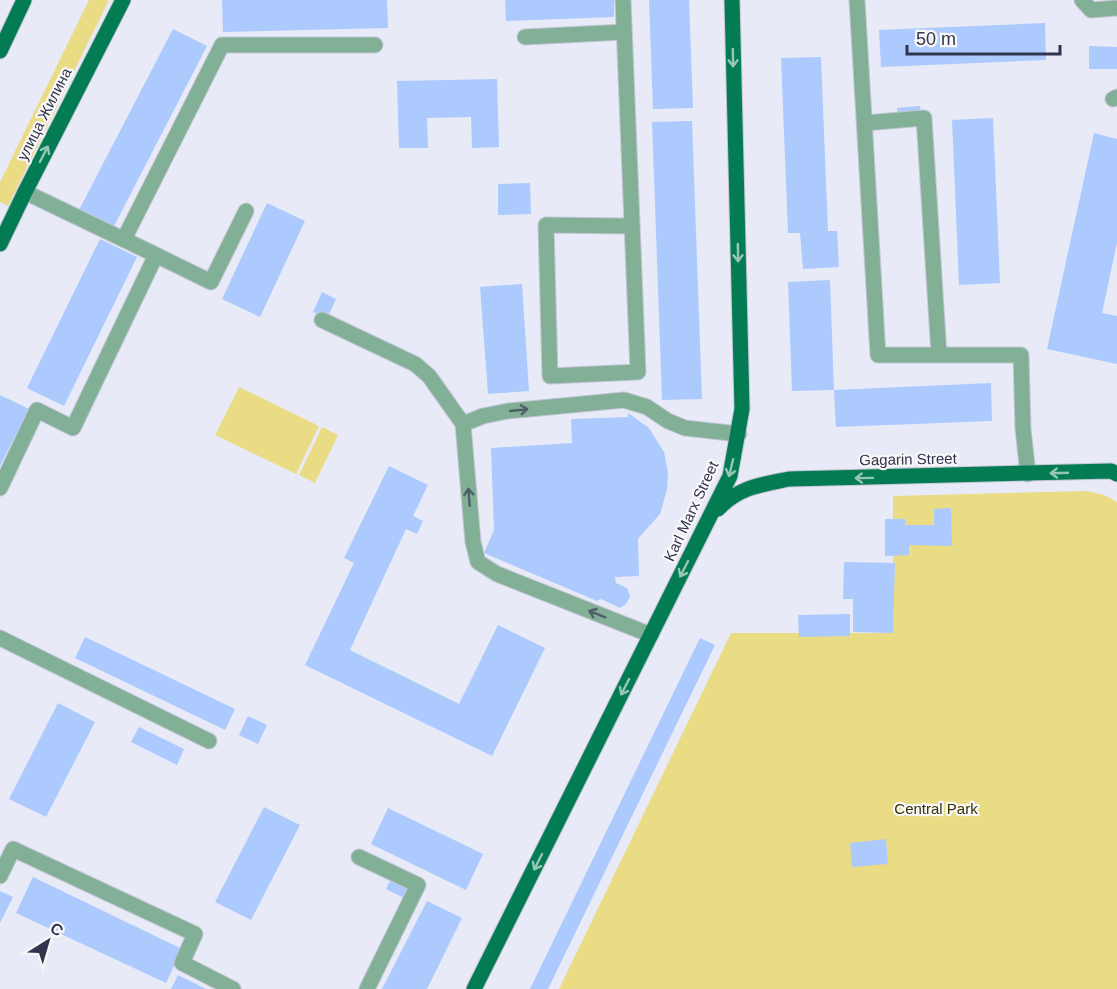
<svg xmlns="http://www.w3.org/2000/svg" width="1117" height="989" viewBox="0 0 1117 989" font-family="Arial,sans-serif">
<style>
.green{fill:#e9dc84}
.building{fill:#accafe}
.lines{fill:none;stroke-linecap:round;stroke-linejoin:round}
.minor-casing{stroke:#c4c5d5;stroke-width:17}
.major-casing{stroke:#c4c5d5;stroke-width:17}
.minor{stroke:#82b097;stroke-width:15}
.major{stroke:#047c53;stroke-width:15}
.oneway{stroke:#96c6b6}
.oneway2{stroke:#4e5f67}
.labels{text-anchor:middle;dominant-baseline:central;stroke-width:4.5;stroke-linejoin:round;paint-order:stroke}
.street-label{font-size:15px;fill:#32334d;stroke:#f8f8f8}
.park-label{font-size:15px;fill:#373000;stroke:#f8f8f8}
</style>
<rect width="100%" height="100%" fill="#e8eaf7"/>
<path class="green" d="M89,0H109L8,206L0,202V182Z
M239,387L319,426L296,474L215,435Z
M322,427L338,435L315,483L299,475Z
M1087,491L1104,495L1117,502V989H559L731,633H893V496Z"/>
<path class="building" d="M222,0H387L388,28L223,32Z
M505,0H614V17L506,21Z
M649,0H689L693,108L653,109Z
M1045,23L1046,60L881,67L879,30Z
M173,29L207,46L113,228L79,210Z
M1089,46L1117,47V69H1089Z
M821,57L828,231H837L839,267L803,269L800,233H788L781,58Z
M497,79L499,147L472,148L471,117L427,118L428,148H399L397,81Z
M920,106L921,115L898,117L897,108Z
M993,118L1000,283L959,285L952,120Z
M692,121L702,399L662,400L652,122Z
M1094,133L1117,139V243L1102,313L1117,316V364L1047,349Z
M530,183L531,214L498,215V184Z
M267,203L305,221L260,317L222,299Z
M100,239L137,257L64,406L27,388Z
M830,280L834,390L792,391L788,282Z
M522,284L529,391L488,394L480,287Z
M322,292L336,299L327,319L313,312Z
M991,383L992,421L836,427L834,390Z
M0,395L29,409L0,466Z
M628,413L649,428L664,452L668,472L667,490L660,514L638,539L639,576L615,577L616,583L627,588L630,597L626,604L620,608L601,599L597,601L484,553L494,530L491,448L572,443L571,419L628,417Z
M389,466L428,485L413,516L423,521L417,534L406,529L350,650L459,704L498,625L545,648L492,756L305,665L354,563L344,558Z
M951,508L952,546L909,545V555L885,556V519H905V525H934V509Z
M844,562L895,563L893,633L853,632V599H843Z
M850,614V636L799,637L798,615Z
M85,637L235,709L225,730L75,658Z
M700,638L715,645L548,989H530Z
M58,703L95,722L46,817L9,799Z
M248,716L267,725L258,744L239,735Z
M139,727L184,749L177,765L131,742Z
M264,807L300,825L251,920L215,902Z
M388,808L483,854L466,890L371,844Z
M886,839L888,864L852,867L850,843Z
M33,877L182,949L166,983L16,913Z
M392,877L412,888L406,899L386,889Z
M0,891L13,897L0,923Z
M427,901L462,918L427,989H382Z
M178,975L206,989H171Z"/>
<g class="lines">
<g class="minor-casing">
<path id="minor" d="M623,0L638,372L550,376L546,225L631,226
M857,0L878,355H1021L1023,429L1028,474
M1082,0L1091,10L1117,8
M525,37L624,32
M1113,99L1117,97
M865,123L924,118L939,355
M124,239L222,45H375
M156,255L211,282L246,211
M322,320L415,364L429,376L463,424L473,542L478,562L497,574L651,635
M463,424L483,416L508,411L624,400L647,407L668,421L685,428L739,434
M0,488L37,410L73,428L156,255L25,192
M0,638L209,741
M359,857L418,885L367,989
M0,876L13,849L195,934L182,963L233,989"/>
</g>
<g class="major-casing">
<path id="major" d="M0,51L24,0
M0,244L25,192L123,0
M718,509C739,487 760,485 789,479L1111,471L1117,474
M474,989L730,476L742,409L732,0"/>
</g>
<use href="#minor" class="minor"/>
<use href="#major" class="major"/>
</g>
<defs><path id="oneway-shaft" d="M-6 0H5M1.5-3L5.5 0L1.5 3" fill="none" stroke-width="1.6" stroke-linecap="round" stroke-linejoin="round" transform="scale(1.5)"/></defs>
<g class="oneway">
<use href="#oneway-shaft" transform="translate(733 58) rotate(89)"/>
<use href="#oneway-shaft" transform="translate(44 154) rotate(-63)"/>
<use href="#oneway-shaft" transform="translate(738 253) rotate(89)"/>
<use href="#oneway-shaft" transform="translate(731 468) rotate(104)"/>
<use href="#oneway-shaft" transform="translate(1059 473) rotate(178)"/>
<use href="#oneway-shaft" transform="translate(864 478) rotate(179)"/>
<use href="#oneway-shaft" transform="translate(684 569) rotate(117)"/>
<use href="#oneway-shaft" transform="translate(625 687) rotate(117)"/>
<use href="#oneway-shaft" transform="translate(538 862) rotate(117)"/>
</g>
<g class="oneway2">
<use href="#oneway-shaft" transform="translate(519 410) rotate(-6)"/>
<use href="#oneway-shaft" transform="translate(469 497) rotate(-95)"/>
<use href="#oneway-shaft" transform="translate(597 614) rotate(-158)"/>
</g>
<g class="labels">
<g class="street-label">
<text transform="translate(44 114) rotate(-63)">улица Жилина</text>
<text transform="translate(908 459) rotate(-1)">Gagarin Street</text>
<text transform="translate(691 511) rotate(-65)">Karl Marx Street</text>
</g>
<g class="park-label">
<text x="936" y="808">Central Park</text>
</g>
</g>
<g transform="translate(48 941) rotate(37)" stroke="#f8f8f8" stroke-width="4.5" paint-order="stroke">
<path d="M0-4.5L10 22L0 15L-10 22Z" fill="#32334d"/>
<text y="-9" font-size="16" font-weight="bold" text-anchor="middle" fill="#32334d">С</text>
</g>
<path d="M907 45v9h153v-9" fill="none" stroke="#32334d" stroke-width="3"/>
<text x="916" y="45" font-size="18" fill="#32334d" stroke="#f8f8f8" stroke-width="4.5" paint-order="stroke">50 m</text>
</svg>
